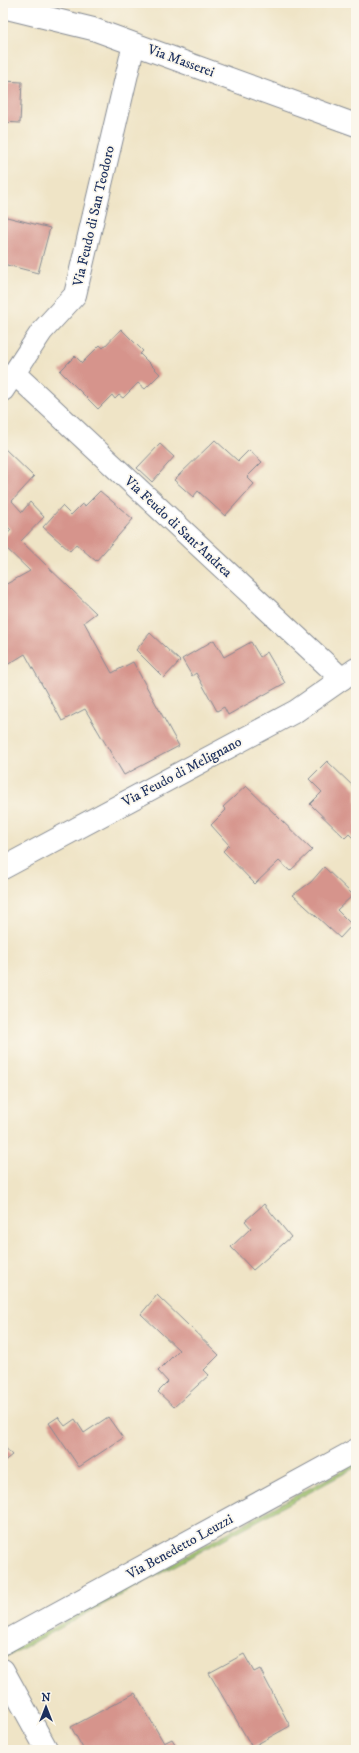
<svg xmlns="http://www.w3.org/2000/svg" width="359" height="1753" viewBox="0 0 359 1753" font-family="'IM FELL DW Pica',serif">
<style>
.green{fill:#a9ca72;stroke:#627c68}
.building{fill:#d6948c}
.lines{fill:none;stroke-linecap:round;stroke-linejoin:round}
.minor-casing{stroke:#858a92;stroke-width:24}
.minor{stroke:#fff;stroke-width:22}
.labels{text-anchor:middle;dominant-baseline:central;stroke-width:3.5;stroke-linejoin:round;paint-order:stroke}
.street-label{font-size:14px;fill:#1b2f5e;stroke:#fbf7ec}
</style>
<rect width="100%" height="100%" fill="#fbf7ec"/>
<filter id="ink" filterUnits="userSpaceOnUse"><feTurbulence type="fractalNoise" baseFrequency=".025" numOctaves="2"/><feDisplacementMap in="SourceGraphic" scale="8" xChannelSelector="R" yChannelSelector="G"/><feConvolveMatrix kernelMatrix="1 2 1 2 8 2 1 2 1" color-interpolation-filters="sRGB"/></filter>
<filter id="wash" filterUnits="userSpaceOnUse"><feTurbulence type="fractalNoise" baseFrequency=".012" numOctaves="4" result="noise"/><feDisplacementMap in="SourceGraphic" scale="16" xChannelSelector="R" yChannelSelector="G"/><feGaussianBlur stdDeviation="0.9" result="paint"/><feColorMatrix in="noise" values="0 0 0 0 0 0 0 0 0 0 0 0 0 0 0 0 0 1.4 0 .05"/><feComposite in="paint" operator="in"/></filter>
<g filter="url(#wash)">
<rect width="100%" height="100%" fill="#efe4c6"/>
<path class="green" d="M356,1463V1467L3,1659V1655Z"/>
<g id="blocks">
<path class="building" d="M3,81L22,82L20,123L3,122Z
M3,216L50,228L38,273L3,264Z
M121,329L143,351L140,354L160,374L145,389L138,383L123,398L119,395L115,399L112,395L98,409L60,371L75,356L82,363L100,345L103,348Z
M215,440L238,461L249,450L262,462L247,477L254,484L225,516L198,491L193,497L174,480Z
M160,444L174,457L152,482L137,468Z
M3,447L34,477L12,501L22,512L30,502L44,517L21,541L96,613L84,622L112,673L133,662L179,746L124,775L85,709L62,721L25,654L7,665L3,660V586L30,571L3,545V539L11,530L3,522Z
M100,491L133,519L96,561L76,544L70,551L43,527L62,506L71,515L82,504L85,506Z
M150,633L180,661L164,678L136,650Z
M214,640L224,657L251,642L260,657L267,652L285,683L228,715L224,707L217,711L196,673L192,676L182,659Z
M327,761L356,789V841L349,834L345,838L310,804L322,792L309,779Z
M246,786L312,850L290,871L279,861L255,884L223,851L229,845L211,825L226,810L223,807Z
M324,867L353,895L337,910L352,925L340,938L293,895L311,882Z
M264,1204L291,1237L253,1270L231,1247L251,1228L245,1221Z
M157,1295L219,1355L204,1370L209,1375L174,1407L158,1392L168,1382L158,1371L179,1350L141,1314Z
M58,1417L65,1426L75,1419L84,1433L108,1417L123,1438L79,1467L49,1423Z
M3,1445L12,1455L3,1462Z
M244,1654L254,1672L260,1669L290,1726L252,1747L209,1673Z
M135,1693L164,1743L172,1739L179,1750H84L71,1727Z"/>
</g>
</g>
<g filter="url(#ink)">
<use href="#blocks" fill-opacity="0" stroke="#858a92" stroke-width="1"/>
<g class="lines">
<g class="minor-casing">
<path id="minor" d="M3,7L93,29L356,125
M15,374L342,679
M3,390L42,331L75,295L134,44
M3,868L296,711L356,669
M3,1643L356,1450
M3,1670L47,1750"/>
</g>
<use href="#minor" class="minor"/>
</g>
</g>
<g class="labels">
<g class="street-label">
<text transform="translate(181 61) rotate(20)">Via Masserei</text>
<text transform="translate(94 216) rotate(-77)">Via Feudo di San Teodoro</text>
<text transform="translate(178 527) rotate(43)">Via Feudo di Sant'Andrea</text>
<text transform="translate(182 772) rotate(-28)">Via Feudo di Melignano</text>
<text transform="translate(180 1547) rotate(-29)">Via Benedetto Leuzzi</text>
</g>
</g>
<rect width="359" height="1753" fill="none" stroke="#fbf7ec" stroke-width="16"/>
<g transform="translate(46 1707)" stroke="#fbf7ec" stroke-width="3" paint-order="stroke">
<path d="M0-3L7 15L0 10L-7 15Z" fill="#1b2f5e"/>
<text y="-6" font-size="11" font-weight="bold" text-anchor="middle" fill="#1b2f5e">N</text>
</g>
</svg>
